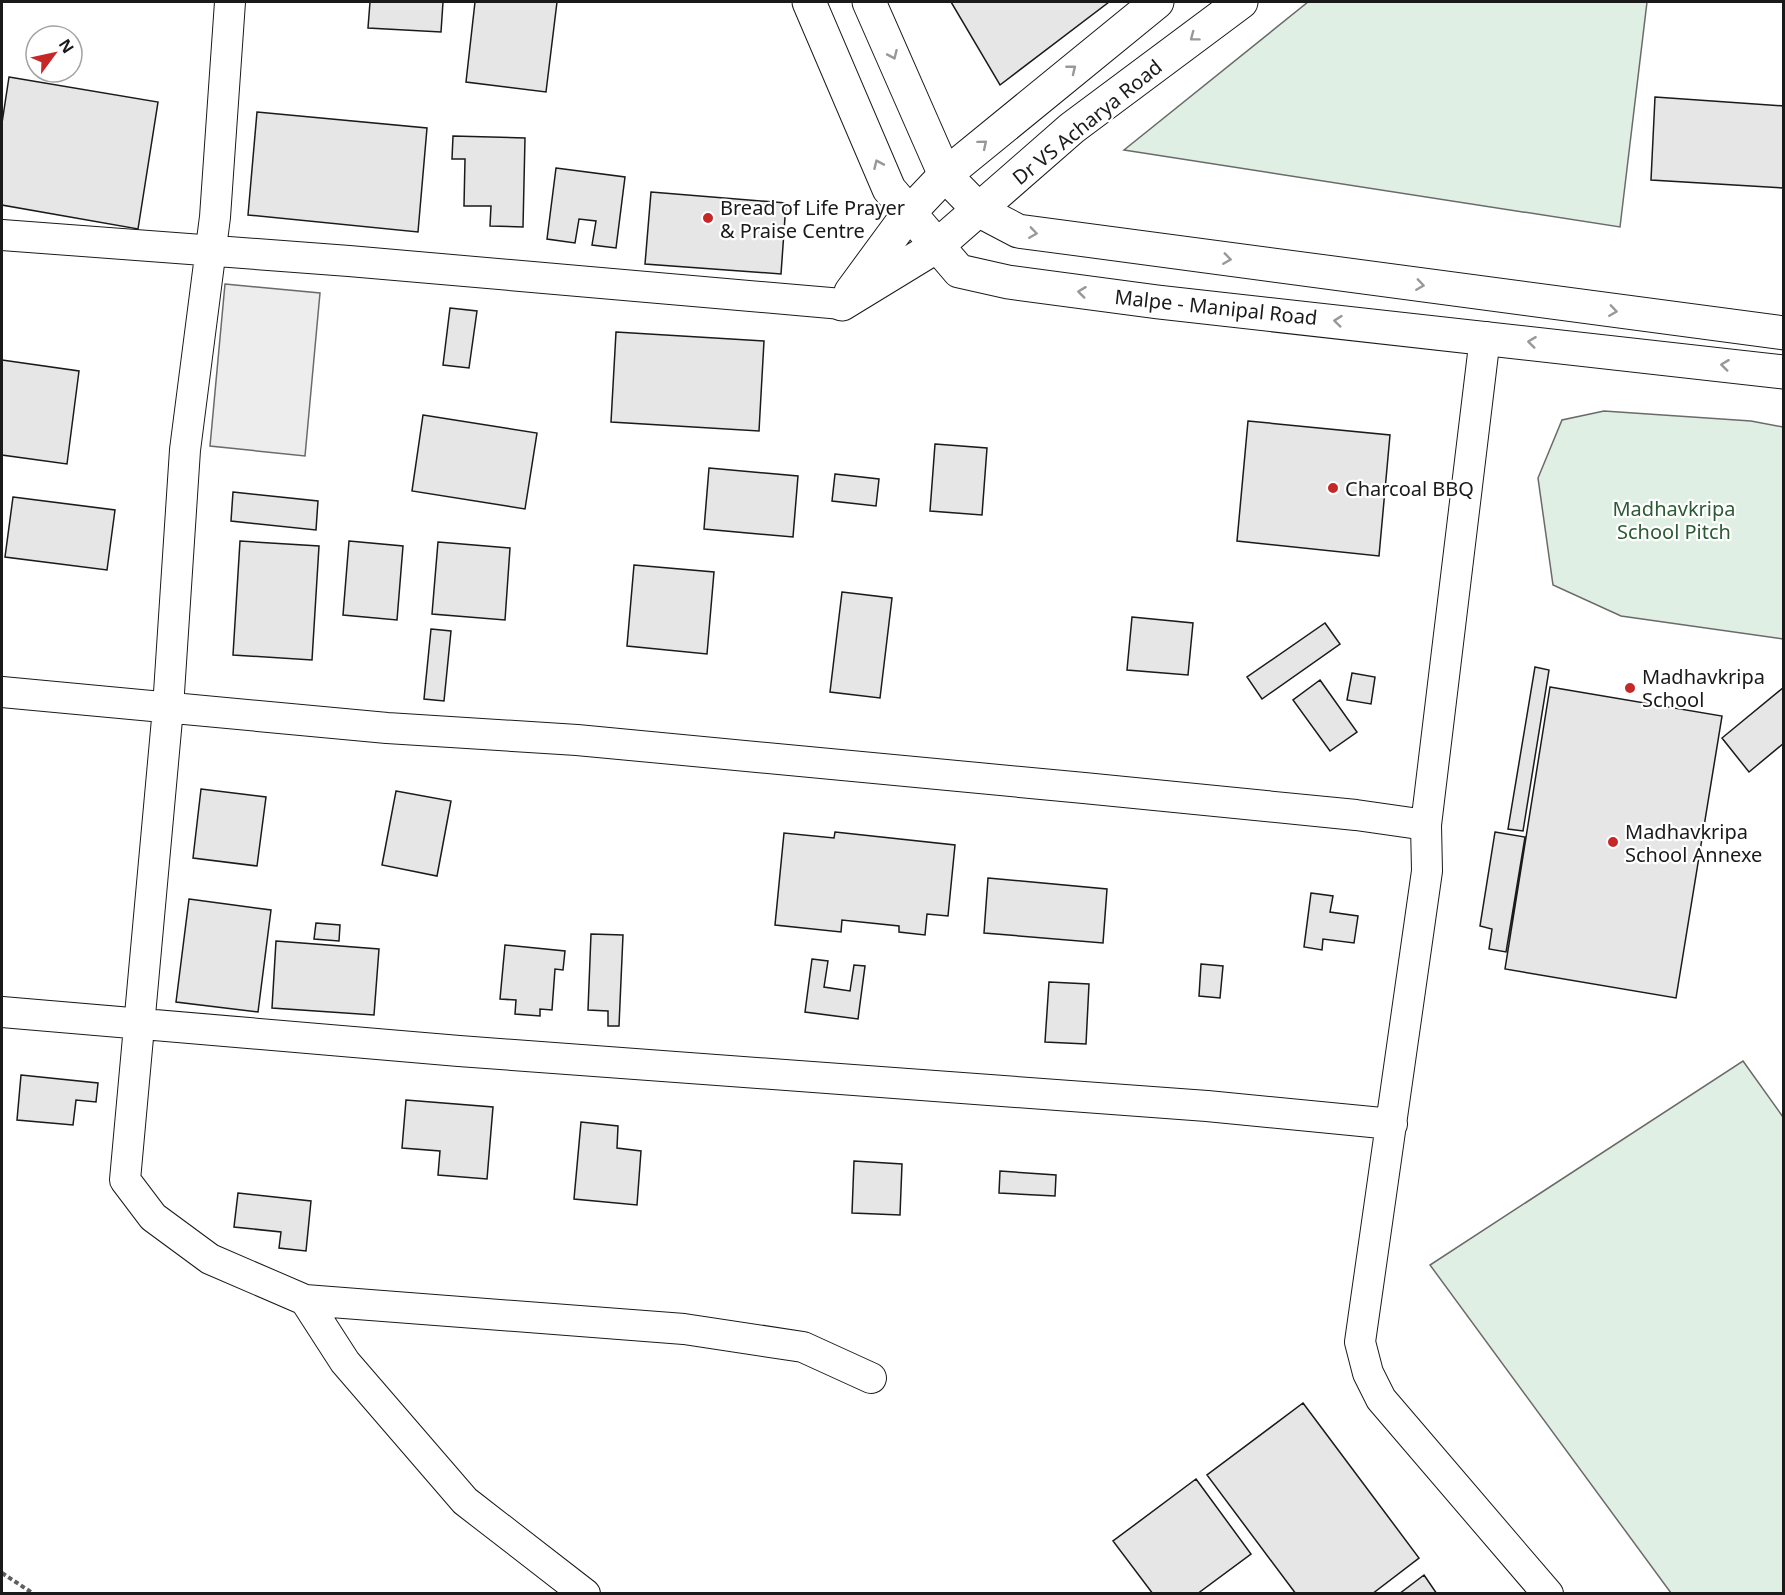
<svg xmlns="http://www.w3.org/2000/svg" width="1785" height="1595" viewBox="0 0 1785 1595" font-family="'Noto Sans',sans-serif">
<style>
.green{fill:#e0efe3;stroke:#6a6a6a;stroke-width:1.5}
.parking{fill:#ededed;stroke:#6a6a6a;stroke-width:1.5}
.building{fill:#e6e6e6;stroke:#1a1a1a;stroke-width:1.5}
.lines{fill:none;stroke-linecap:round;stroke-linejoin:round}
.street-casing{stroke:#1a1a1a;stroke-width:32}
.secondary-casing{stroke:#1a1a1a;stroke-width:35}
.highway-casing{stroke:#1a1a1a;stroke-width:35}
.path{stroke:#5f5f5f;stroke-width:4;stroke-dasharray:4.5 3;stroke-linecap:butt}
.street{stroke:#fff;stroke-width:30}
.secondary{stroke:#fff;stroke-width:33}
.highway{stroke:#fff;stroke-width:33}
.oneway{stroke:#989898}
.poi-dot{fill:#c62828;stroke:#fff;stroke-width:2}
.labels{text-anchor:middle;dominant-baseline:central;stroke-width:4.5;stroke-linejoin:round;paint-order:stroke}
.street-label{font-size:20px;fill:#1a1a1a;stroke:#fff}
.poi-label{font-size:20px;fill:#1a1a1a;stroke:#fff;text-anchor:start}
.park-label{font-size:20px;fill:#2b5a34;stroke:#fff}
</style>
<rect width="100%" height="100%" fill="#fff"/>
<path class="green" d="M1308,2H1647L1620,227L1124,150Z
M1604,411L1751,421L1783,427V639L1621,616L1553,585L1538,478L1562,420Z
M1743,1061L1783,1117V1593H1671L1430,1265Z"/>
<path class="parking" d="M225,284L320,293L305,456L210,446Z"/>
<path class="building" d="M370,2H443L441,32L368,28Z
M475,2H557L546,92L466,82Z
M951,2H1109L1000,85Z
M9,77L158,102L138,229L2,205V123Z
M1655,97L1784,106V188L1651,180Z
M257,112L427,128L418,232L248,215Z
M453,136L525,138L523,227L490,226L491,206H464L465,159H452Z
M556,168L625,177L616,248L592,245L596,221L579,219L575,243L547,239Z
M651,192L786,203L781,274L645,264Z
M450,308L477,311L469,368L443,365Z
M616,332L764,341L759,431L611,422Z
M2,360L79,371L67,464L2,455Z
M423,415L537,433L525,509L412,491Z
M1248,421L1390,435L1379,556L1237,541Z
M935,444L987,448L982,515L930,511Z
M709,468L798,476L793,537L704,529Z
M835,474L879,479L876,506L832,501Z
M233,492L318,501L316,530L231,521Z
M13,497L115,510L107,570L5,557Z
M240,541L319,546L312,660L233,655Z
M349,541L403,546L397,620L343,615Z
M438,542L510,548L505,620L432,614Z
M634,565L714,572L707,654L627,646Z
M842,592L892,598L880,698L830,692Z
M1132,617L1193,623L1188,675L1127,670Z
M1325,623L1340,644L1262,699L1247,677Z
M431,629L451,631L444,701L424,699Z
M1535,667L1549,670L1523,831L1508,829Z
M1352,673L1375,677L1371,704L1347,700Z
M1320,680L1357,732L1330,751L1293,700Z
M1550,687L1722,716L1676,998L1505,969Z
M1784,687V743L1749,772L1722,738Z
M201,789L266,797L257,866L193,858Z
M396,791L451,801L437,876L382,865Z
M835,832L955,845L948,916L927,914L925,935L899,932V926L842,920L841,932L775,925L784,833L834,838Z
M1495,832L1525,837L1506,952L1489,949L1492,929L1480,926Z
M988,878L1107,889L1103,943L984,933Z
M1311,893L1333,896L1330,912L1358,916L1354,943L1323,939L1322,950L1304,947Z
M189,899L271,910L258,1012L176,1002Z
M316,923L340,925L339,941L314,939Z
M591,934L623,935L619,1026H608V1011L588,1010Z
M276,941L379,949L374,1015L272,1008Z
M505,945L565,951L563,970L555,969L552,1010L540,1009V1016L515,1014L516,1000L500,999Z
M812,959L828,961L824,987L850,991L854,965L865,966L858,1019L805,1012Z
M1201,964L1223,966L1220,998L1199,996Z
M1049,982L1089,984L1086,1044L1045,1042Z
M21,1075L98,1083L96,1102L76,1100L73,1125L17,1120Z
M406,1100L493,1107L487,1179L438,1175L440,1151L402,1148Z
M581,1122L618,1126L617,1148L641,1151L637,1205L574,1199Z
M854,1161L902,1164L900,1215L852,1213Z
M1000,1171L1056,1175L1055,1196L999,1193Z
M238,1193L311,1201L306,1251L279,1248L281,1232L234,1227Z
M1303,1403L1419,1558L1372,1594H1296L1207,1475Z
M1196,1479L1251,1554L1197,1594H1153L1113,1541Z
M1424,1575L1437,1594H1399Z"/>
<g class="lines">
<g class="street-casing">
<path id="street" d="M230,2L215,217L185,450L168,708L125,1180L153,1217L210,1259L305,1300L345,1362L465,1501L585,1594
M2,235L349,261L842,304
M2,692L387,728L577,740L1084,788L1356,815L1426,825L1485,337
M1426,825L1427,871L1360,1342L1368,1373L1381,1399L1548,1594
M2,1012L459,1051L1207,1106L1392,1124
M305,1300L684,1329L803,1347L871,1378"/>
</g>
<g class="secondary-casing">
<path id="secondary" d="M851,292L909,213L945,175L1157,2
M842,304L937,246L1072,128L1241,2"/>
</g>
<g class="highway-casing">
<path id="highway" d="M809,2L889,189L959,271L1008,282L1158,302L1784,372
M869,2L945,175L980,211L1018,231L1784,333"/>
</g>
<path class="path" d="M2,1573L34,1594"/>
<use href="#street" class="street"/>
<use href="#secondary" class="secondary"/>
<use href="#highway" class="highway"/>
</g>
<defs><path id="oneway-chevron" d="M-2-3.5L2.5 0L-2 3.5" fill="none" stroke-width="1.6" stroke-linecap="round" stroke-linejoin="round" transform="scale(1.5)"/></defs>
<g class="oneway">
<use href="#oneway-chevron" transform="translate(1194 37) rotate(143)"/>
<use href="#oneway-chevron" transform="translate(893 55) rotate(66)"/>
<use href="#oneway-chevron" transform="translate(1072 69) rotate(-39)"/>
<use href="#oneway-chevron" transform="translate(983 144) rotate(-40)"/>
<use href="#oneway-chevron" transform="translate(878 164) rotate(-114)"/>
<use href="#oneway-chevron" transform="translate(1033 233) rotate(8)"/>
<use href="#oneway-chevron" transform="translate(1227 259) rotate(8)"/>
<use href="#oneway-chevron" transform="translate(1420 285) rotate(8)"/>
<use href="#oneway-chevron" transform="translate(1082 292) rotate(-173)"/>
<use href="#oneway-chevron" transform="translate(1613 311) rotate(8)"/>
<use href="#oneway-chevron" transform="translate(1338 321) rotate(-174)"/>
<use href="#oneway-chevron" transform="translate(1532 342) rotate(-173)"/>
<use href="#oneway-chevron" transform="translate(1725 365) rotate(-173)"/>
</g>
<g class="poi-dot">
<circle cx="708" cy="218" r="6"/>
<circle cx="1333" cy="488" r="6"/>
<circle cx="1630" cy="688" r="6"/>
<circle cx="1613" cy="842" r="6"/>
</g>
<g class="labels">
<g class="street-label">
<text transform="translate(1087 122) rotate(-39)">Dr VS Acharya Road</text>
<text transform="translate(1216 307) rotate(6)">Malpe - Manipal Road</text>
</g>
<g class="poi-label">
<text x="720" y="207">Bread of Life Prayer<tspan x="720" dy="23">&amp; Praise Centre</tspan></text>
<text x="1345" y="488">Charcoal BBQ</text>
<text x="1642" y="676">Madhavkripa<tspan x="1642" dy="23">School</tspan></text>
<text x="1625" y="831">Madhavkripa<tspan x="1625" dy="23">School Annexe</tspan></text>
</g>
<g class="park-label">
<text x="1674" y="508">Madhavkripa<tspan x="1674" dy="23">School Pitch</tspan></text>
</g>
</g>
<rect width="1785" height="1595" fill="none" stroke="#1a1a1a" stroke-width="6"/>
<g transform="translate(54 54) rotate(57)"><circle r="28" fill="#ffffff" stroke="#a3a3a3" stroke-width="1.5"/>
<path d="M0-4.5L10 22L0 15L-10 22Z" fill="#c62828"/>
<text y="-9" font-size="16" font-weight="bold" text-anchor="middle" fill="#1a1a1a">N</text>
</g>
</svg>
